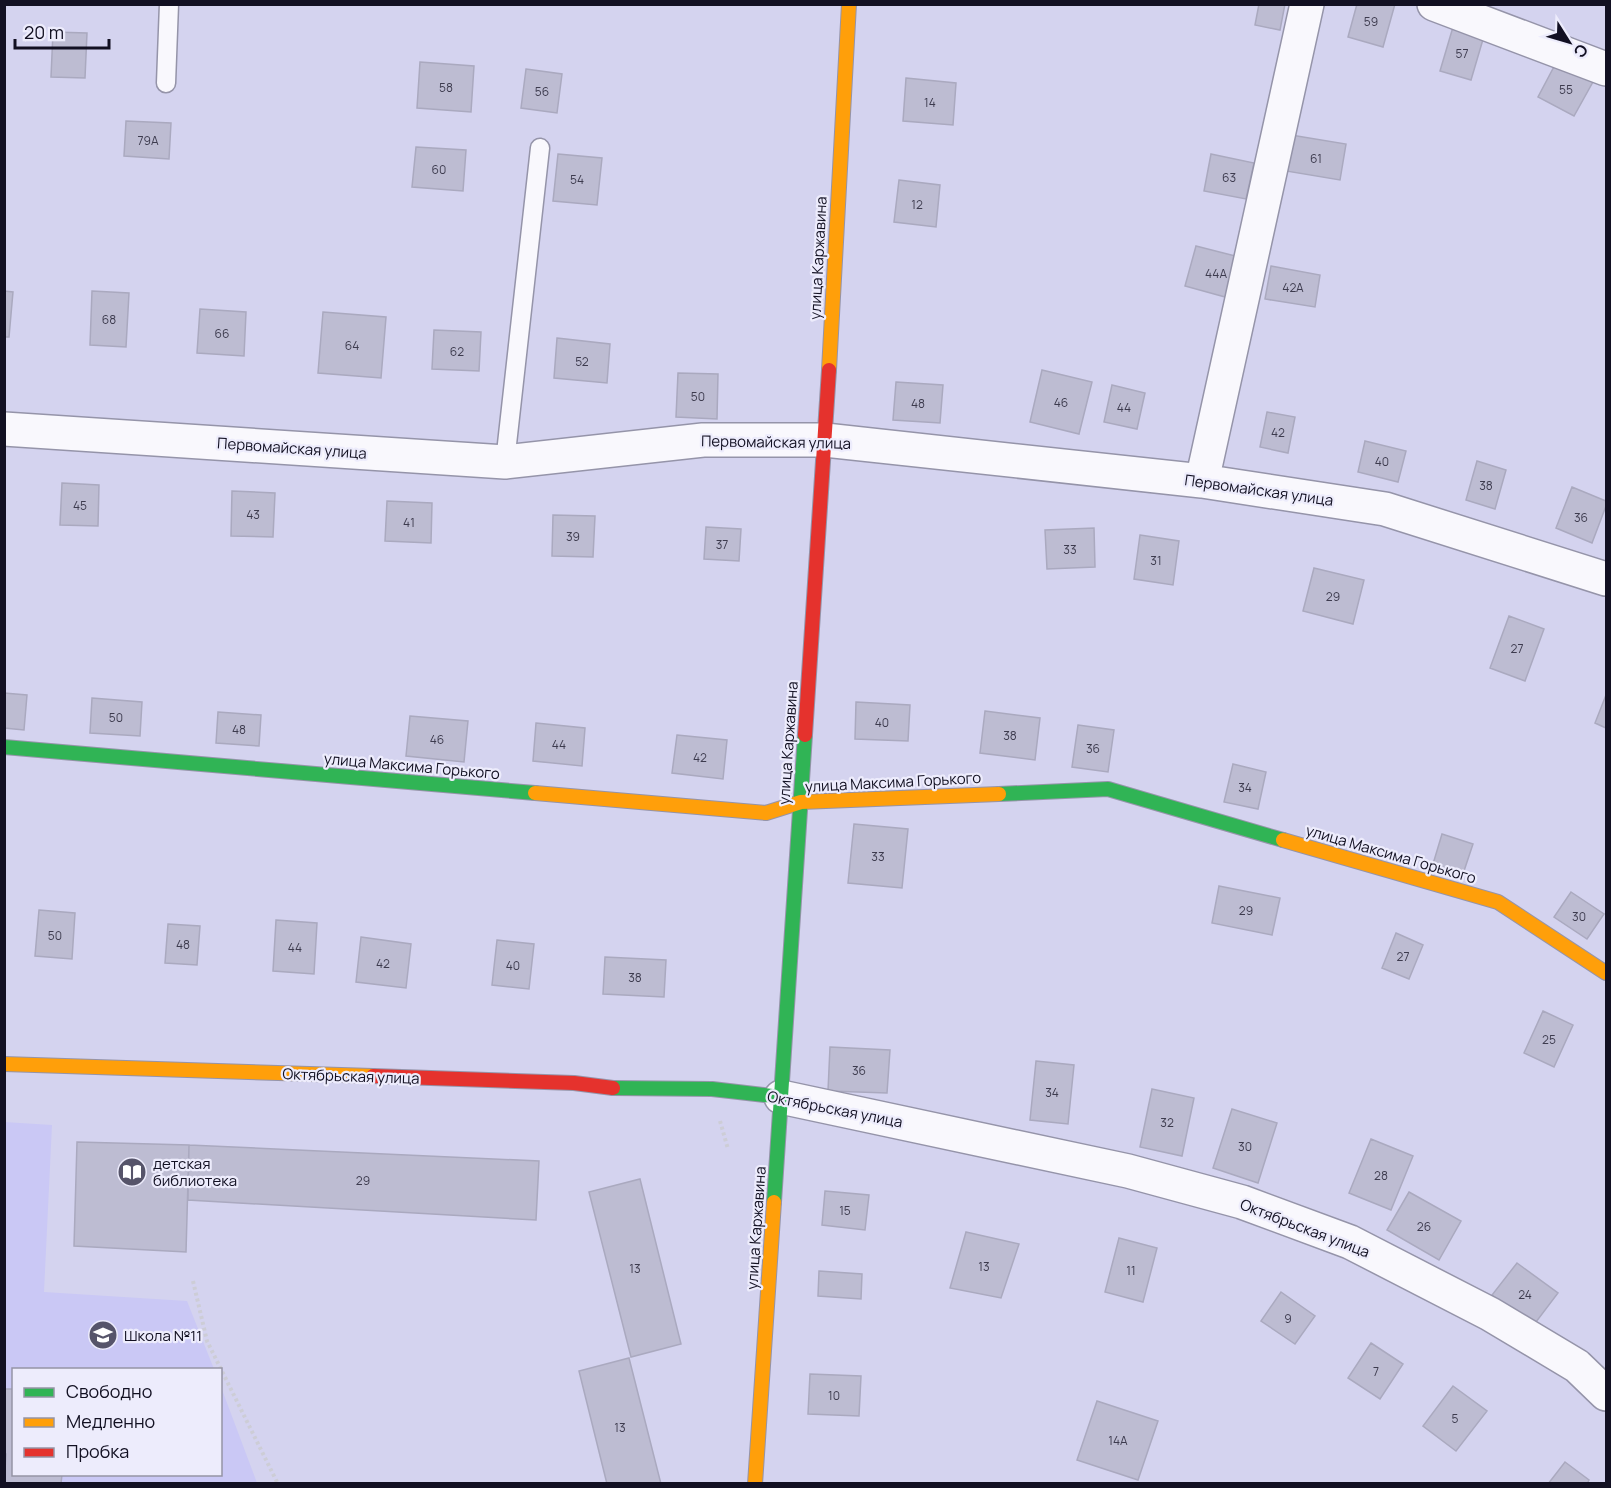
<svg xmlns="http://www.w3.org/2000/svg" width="1611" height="1488" viewBox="0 0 1611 1488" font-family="Manrope,sans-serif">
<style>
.built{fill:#cac8f5}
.building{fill:#bdbcd2;stroke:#aaa9bf;stroke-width:1.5}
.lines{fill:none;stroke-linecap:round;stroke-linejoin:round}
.lane-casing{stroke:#9594a9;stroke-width:21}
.street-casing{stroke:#9594a9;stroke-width:36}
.fast-casing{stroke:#9594a9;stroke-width:16}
.slow-casing{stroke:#9594a9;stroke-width:16}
.jam-casing{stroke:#9594a9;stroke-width:16}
.path{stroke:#cdcdd6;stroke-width:4;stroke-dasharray:3 3;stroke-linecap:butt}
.lane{stroke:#f9f8fd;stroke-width:18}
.street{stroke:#f9f8fd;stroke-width:33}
.fast{stroke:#30b455;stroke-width:14}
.slow{stroke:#ff9f0a;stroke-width:14}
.jam{stroke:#e5322d;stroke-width:14}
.labels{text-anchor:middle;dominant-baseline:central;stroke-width:4.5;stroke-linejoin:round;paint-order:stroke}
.number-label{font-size:12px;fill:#3d3b4e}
.street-label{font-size:15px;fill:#121022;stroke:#edecfc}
.poi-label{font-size:15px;fill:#121022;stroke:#edecfc;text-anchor:start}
</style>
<rect width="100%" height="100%" fill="#d4d3ef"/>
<path class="built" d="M4,1122L52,1125L44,1292L187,1301L214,1369L14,1370V1474H220L221,1387L257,1483H5Z"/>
<path class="building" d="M1259,4H1285L1280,30L1255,25Z
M1357,4H1395L1383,47L1348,37Z
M1453,27L1484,36L1471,80L1440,71Z
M53,32L87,33L85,78L51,77Z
M1557,61L1594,80L1574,116L1538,97Z
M420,62L474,66L471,112L417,108Z
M526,69L562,74L557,113L521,108Z
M906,78L956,83L953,125L903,121Z
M126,121L171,123L169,159L124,156Z
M1291,135L1346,144L1340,180L1286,171Z
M416,147L466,150L463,191L412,187Z
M558,154L602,158L597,205L553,201Z
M1211,154L1254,163L1246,199L1204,191Z
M899,180L940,185L936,227L894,222Z
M1196,246L1247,259L1236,300L1185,286Z
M1271,266L1320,275L1315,307L1265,299Z
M4,291L13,292L9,337H4Z
M92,291L129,293L126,347L90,345Z
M200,309L246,312L244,356L197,353Z
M323,312L386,317L381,378L318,373Z
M434,330L481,332L479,371L432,369Z
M557,338L610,344L607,383L554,378Z
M1042,370L1092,382L1079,434L1030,422Z
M678,373L718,374L717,419L676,417Z
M896,382L943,385L940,423L893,420Z
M1112,385L1145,393L1137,429L1104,422Z
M1267,412L1295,417L1288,453L1260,447Z
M1365,441L1406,451L1398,482L1358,472Z
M1477,461L1506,470L1495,509L1466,500Z
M62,483L99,485L98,526L60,525Z
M1572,487L1606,501V506L1592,543L1556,528Z
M232,491L275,493L273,537L231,536Z
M387,501L432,503L431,543L385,541Z
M553,515L595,516L593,557L552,556Z
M706,527L741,529L739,561L704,559Z
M1094,528L1095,567L1047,569L1045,530Z
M1140,535L1179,541L1173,585L1134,579Z
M1314,568L1364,580L1353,624L1303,611Z
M1509,616L1544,629L1525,681L1490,668Z
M4,693L27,695L24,730L4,728Z
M1606,695V728L1595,723Z
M92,698L142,702L140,736L90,733Z
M856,702L910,705L908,741L855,739Z
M985,711L1040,718L1035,760L980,753Z
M218,712L261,715L259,746L216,743Z
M410,716L468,721L464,762L406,756Z
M536,723L585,728L582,766L533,761Z
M1078,725L1114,730L1108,772L1072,767Z
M677,735L727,740L723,779L672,773Z
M1233,764L1266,772L1258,809L1224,802Z
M854,824L908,829L902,888L848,883Z
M1442,834L1473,844L1463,874L1433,864Z
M1219,886L1280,898L1272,935L1212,923Z
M1571,892L1604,914L1587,939L1554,917Z
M39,910L75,913L72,959L35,956Z
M276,920L317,923L314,974L273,971Z
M168,924L200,926L197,965L165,963Z
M1396,933L1423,945L1409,979L1382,968Z
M361,937L411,944L406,988L356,982Z
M497,940L534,944L529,989L492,985Z
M605,957L666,960L664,997L603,994Z
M1543,1011L1573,1025L1554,1067L1524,1053Z
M830,1047L890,1050L887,1093L828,1091Z
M1036,1061L1074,1065L1068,1124L1030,1120Z
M1152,1089L1194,1098L1182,1156L1140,1147Z
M1232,1109L1277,1123L1258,1183L1213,1168Z
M1371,1139L1413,1156L1391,1210L1349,1193Z
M77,1142L189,1145L186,1252L74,1246Z
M189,1145L539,1161L536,1220L188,1200Z
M640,1179L681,1344L631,1357L589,1192Z
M825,1191L869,1195L865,1230L822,1225Z
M1409,1192L1461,1221L1439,1260L1387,1230Z
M966,1232L1019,1244L1001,1298L950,1288Z
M1119,1238L1157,1248L1143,1302L1105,1292Z
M1517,1263L1558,1293L1533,1326L1492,1295Z
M819,1271L862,1274L861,1299L818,1296Z
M1281,1292L1315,1316L1295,1344L1261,1321Z
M1371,1343L1403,1364L1380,1399L1348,1378Z
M629,1358L661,1484H607L579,1371Z
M810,1374L861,1376L859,1416L808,1414Z
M1453,1386L1487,1411L1456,1451L1423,1426Z
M4,1389H14V1474H62L61,1484H4L6,1454H4Z
M1097,1401L1158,1421L1138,1480L1077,1460Z
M1565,1462L1589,1480L1587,1484H1548Z"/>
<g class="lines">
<g class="lane-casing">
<path id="lane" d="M166,83L169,4
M505,462L540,148"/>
</g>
<g class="street-casing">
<path id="street" d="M1434,4L1606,69
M4,429L505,462L703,440H825L1202,481L1385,509L1606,579
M1202,481L1307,4
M781,1097L1128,1171L1242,1202L1350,1242L1490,1314L1577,1366L1606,1394"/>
</g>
<g class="fast-casing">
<path id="fast" d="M4,747L535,793
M999,794L1108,789L1283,840
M613,1088L712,1089L781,1097
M774,1202L805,735"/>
</g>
<g class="slow-casing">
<path id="slow" d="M829,370L849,4
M535,793L766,813L801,802L999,794
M1283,840L1498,902L1606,973
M4,1064L373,1076
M755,1484L774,1202"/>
</g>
<g class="jam-casing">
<path id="jam" d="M805,735L829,370
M373,1076L574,1083L613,1088"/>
</g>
<path class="path" d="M720,1121L728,1149
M193,1281L207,1341L278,1484"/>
<use href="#lane" class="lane"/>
<use href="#street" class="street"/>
<use href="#fast" class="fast"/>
<use href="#slow" class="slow"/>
<use href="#jam" class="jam"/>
</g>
<defs>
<g id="library-disc" transform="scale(1.5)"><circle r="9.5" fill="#56546a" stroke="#edecfc"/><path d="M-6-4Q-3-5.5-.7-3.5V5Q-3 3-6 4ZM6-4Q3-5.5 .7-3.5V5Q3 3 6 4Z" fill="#fff"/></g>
<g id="school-disc" transform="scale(1.5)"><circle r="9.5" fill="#56546a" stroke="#edecfc"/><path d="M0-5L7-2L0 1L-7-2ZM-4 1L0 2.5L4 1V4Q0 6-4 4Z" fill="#fff"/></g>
</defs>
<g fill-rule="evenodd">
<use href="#library-disc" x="132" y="1172"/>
<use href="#school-disc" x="103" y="1335"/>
</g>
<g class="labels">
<g class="number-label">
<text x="1371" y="21">59</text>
<text x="1462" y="53">57</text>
<text x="446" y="87">58</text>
<text x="1566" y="89">55</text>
<text x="542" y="91">56</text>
<text x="930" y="102">14</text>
<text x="148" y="140">79А</text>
<text x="1316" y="158">61</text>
<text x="439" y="169">60</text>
<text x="1229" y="177">63</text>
<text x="577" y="179">54</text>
<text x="917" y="204">12</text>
<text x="1216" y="273">44А</text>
<text x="1293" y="287">42А</text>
<text x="109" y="319">68</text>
<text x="222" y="333">66</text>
<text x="352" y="345">64</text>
<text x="457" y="351">62</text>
<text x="582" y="361">52</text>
<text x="698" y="396">50</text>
<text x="1061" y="402">46</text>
<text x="918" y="403">48</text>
<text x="1124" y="407">44</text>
<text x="1278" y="432">42</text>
<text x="1382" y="461">40</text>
<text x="1486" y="485">38</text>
<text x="80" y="505">45</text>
<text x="253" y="514">43</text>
<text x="1581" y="517">36</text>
<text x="409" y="522">41</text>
<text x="573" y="536">39</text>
<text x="722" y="544">37</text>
<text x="1070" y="549">33</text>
<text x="1156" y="560">31</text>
<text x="1333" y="596">29</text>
<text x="1517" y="648">27</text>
<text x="116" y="717">50</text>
<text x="882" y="722">40</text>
<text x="239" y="729">48</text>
<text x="1010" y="735">38</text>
<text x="437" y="739">46</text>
<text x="559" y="744">44</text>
<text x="1093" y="748">36</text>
<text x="700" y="757">42</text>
<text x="1245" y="787">34</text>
<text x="878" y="856">33</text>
<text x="1246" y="910">29</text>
<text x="1579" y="916">30</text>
<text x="55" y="935">50</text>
<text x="183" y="944">48</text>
<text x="295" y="947">44</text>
<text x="1403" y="956">27</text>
<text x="383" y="963">42</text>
<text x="513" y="965">40</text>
<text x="635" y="977">38</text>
<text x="1549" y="1039">25</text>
<text x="859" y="1070">36</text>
<text x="1052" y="1092">34</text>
<text x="1167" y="1122">32</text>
<text x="1245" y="1146">30</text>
<text x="1381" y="1175">28</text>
<text x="363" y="1180">29</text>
<text x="845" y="1210">15</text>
<text x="1424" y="1226">26</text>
<text x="984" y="1266">13</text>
<text x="635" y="1268">13</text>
<text x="1131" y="1270">11</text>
<text x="1525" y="1294">24</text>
<text x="1288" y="1318">9</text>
<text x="1376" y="1371">7</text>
<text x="834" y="1395">10</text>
<text x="1455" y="1418">5</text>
<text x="620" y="1427">13</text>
<text x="1118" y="1440">14А</text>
</g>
<g class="street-label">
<text transform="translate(818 258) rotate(-87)">улица Каржавина</text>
<text transform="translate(776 442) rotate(1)">Первомайская улица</text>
<text transform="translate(292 448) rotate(4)">Первомайская улица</text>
<text transform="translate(1259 490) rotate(8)">Первомайская улица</text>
<text transform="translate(788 743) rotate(-86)">улица Каржавина</text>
<text transform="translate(412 766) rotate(5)">улица Максима Горького</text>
<text transform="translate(893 782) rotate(-3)">улица Максима Горького</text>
<text transform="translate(1391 854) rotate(16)">улица Максима Горького</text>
<text transform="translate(351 1076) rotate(2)">Октябрьская улица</text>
<text transform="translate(835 1109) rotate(11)">Октябрьская улица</text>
<text transform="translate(756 1228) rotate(-86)">улица Каржавина</text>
<text transform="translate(1305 1228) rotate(21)">Октябрьская улица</text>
</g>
<g class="poi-label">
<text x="153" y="1163">детская<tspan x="153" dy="17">библиотека</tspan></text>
<text x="124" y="1335">Школа №11</text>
</g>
</g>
<rect width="1611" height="1488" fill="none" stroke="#121022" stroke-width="12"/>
<rect x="12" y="1368" width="210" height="108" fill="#edecfc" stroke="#9594a5" stroke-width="1.5"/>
<rect x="24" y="1388" width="30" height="9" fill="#30b455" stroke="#9594a5" stroke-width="1.5"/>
<text x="66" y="1398" font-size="18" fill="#121022">Свободно</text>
<rect x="24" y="1418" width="30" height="9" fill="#ff9f0a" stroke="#9594a5" stroke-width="1.5"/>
<text x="66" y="1428" font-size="18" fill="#121022">Медленно</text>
<rect x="24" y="1448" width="30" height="9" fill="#e5322d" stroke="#9594a5" stroke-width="1.5"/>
<text x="66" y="1458" font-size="18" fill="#121022">Пробка</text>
<g transform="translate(1569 42) rotate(127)" stroke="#edecfc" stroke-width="4.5" paint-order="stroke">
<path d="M0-4.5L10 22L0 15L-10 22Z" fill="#121022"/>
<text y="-9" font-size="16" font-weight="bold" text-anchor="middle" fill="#121022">С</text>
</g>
<path d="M15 39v9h94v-9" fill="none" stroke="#121022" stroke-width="3"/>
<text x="24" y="39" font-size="18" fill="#121022" stroke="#edecfc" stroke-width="4.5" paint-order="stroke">20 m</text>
</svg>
